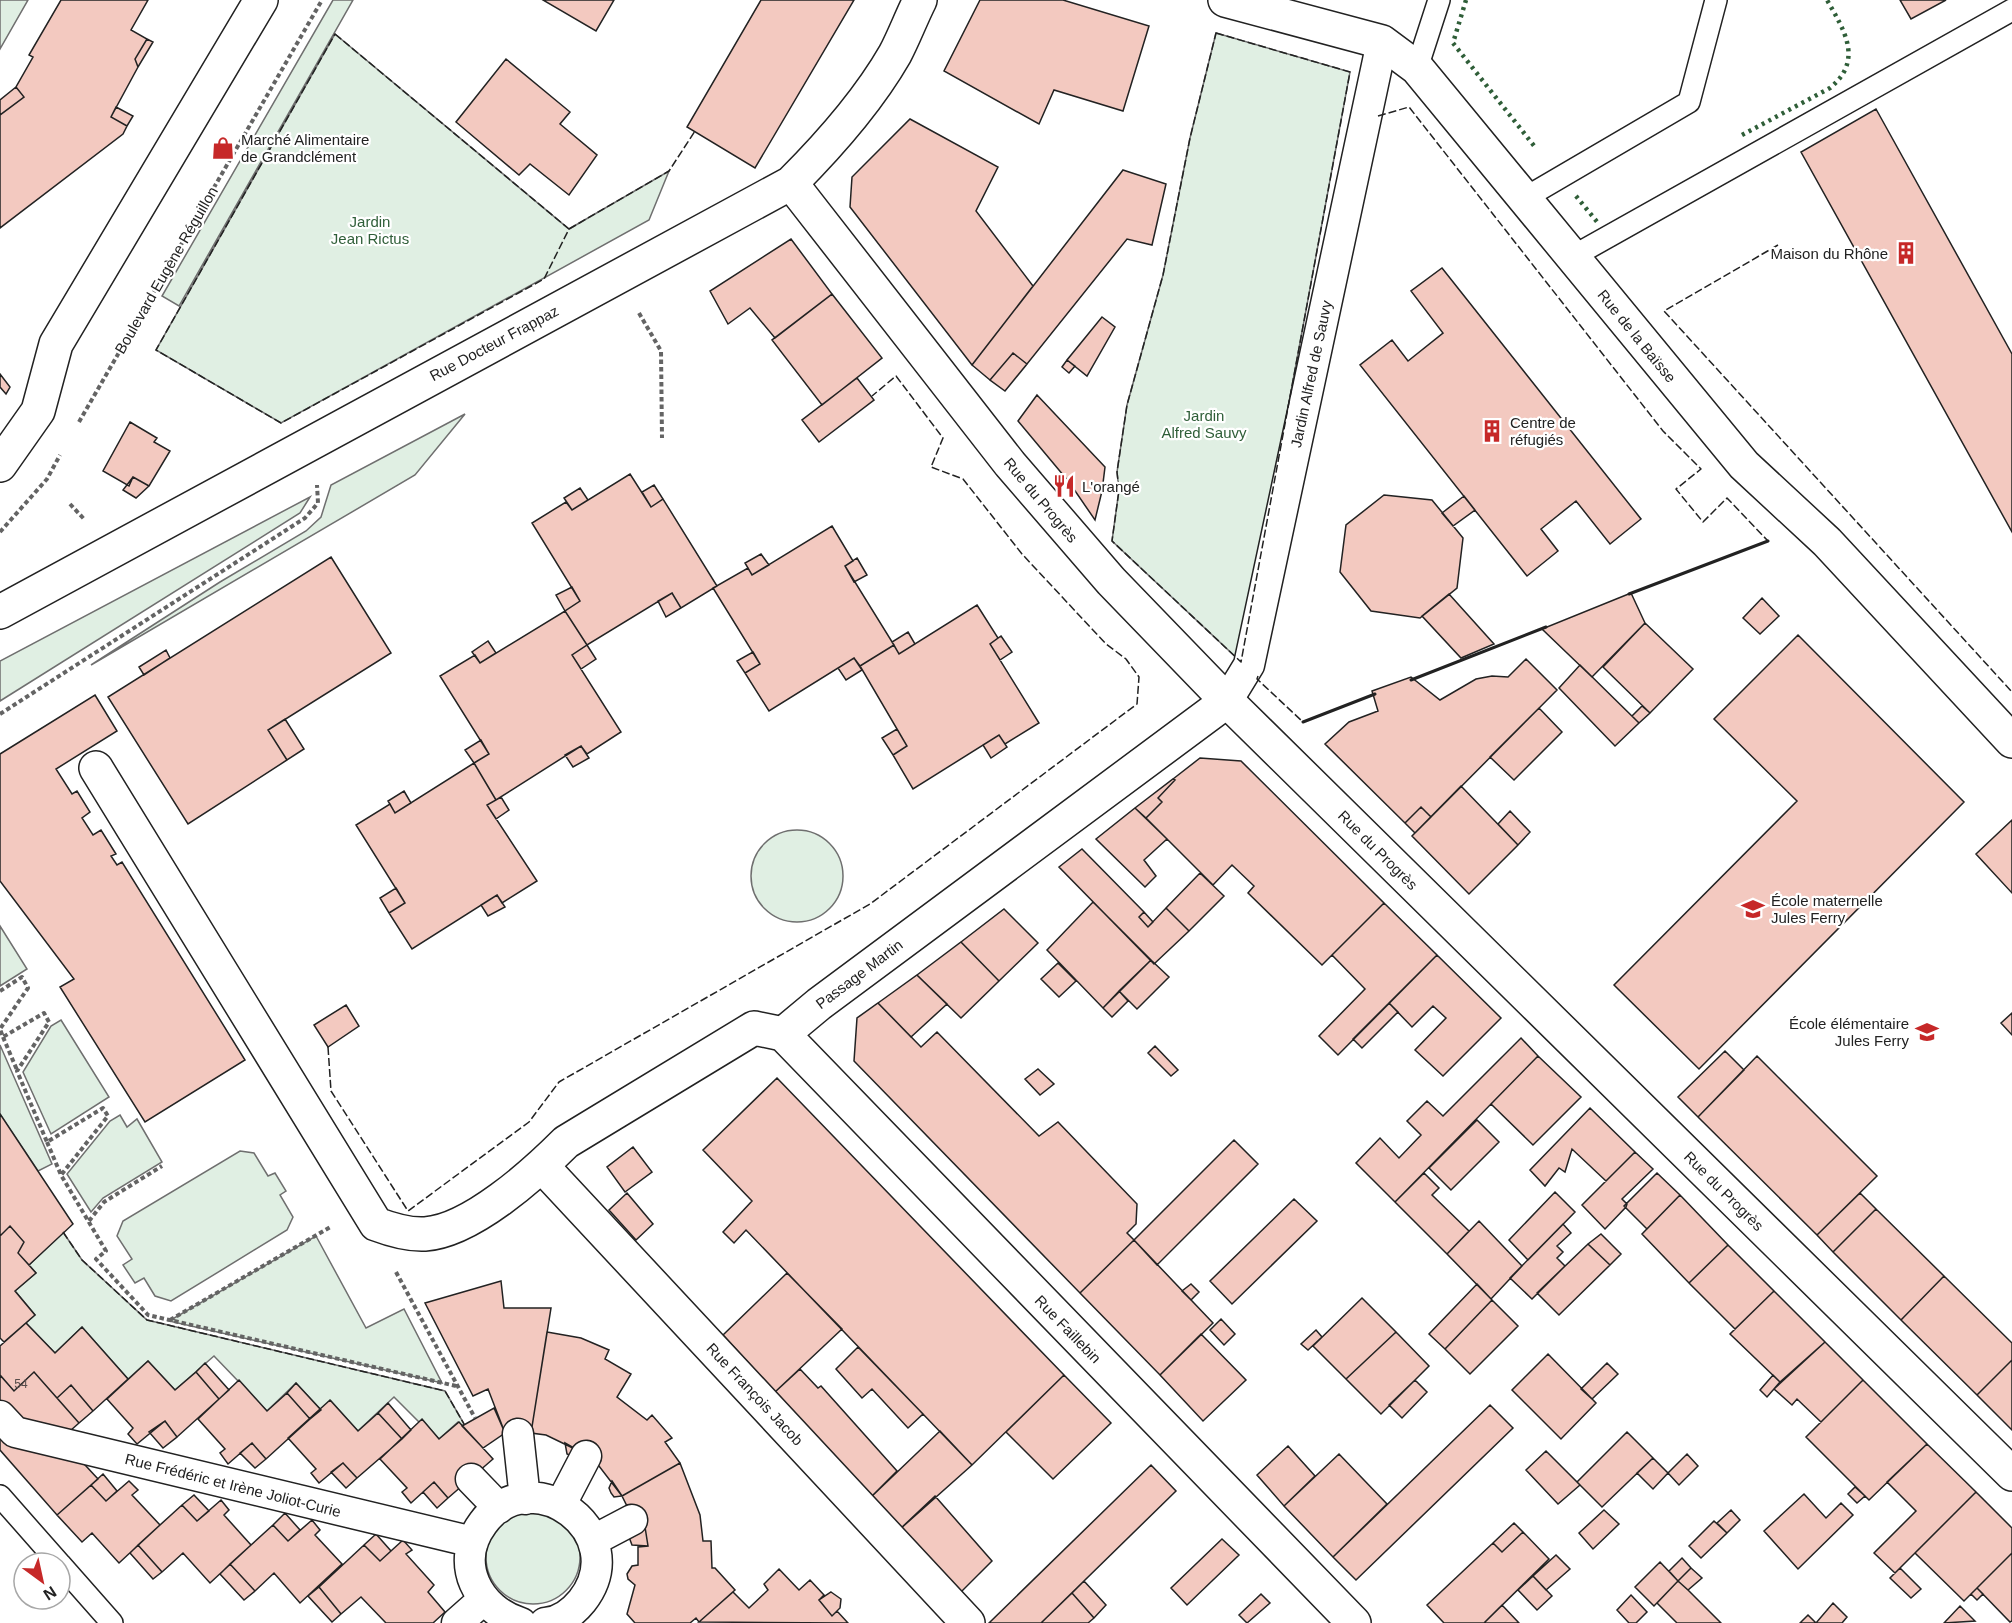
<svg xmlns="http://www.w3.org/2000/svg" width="2012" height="1623" viewBox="0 0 2012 1623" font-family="Arial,sans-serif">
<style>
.green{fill:#e0efe3;stroke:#6f6f6f;stroke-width:1.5}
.building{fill:#f3c9c0;stroke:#222;stroke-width:1.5}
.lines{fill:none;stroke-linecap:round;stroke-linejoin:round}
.service-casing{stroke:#222;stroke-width:24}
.pedestrian-casing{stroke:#222;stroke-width:33}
.minor-casing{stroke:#222;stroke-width:36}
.secondary-casing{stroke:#222;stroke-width:36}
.path{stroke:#646464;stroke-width:4;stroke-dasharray:4.5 3;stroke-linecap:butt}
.service{stroke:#fff;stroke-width:21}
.pedestrian{stroke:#fff;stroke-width:30}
.minor{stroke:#fff;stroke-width:33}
.secondary{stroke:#fff;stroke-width:33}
.hedge{stroke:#2f5e38;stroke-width:4.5;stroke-dasharray:3 4.5;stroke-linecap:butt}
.fence{stroke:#222;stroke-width:1.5;stroke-dasharray:8 3;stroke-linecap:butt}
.wall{stroke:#222;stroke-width:3}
.labels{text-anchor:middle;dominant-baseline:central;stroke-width:4.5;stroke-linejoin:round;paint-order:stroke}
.number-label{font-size:12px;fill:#564c4a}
.poi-label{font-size:15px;fill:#222;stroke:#fff;text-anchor:start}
.park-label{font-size:15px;fill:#2f5e38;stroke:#fff}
.street-label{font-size:15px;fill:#222;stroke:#fff}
</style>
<rect width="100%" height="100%" fill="#fff"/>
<path class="green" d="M0,0H28L0,49Z
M333,0H353L179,306L162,296Z
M1216,33L1350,72L1241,662L1112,541L1119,490L1117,472L1127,405L1163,275L1190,138Z
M335,34L569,229L669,171L649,220L281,423L156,350Z
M465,414L415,475L91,665L220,582L306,531L321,517L331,485Z
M310,497L300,513L0,701V661Z
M751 876a46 46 0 1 1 92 0a46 46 0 1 1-92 0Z
M0,926L27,969L0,986Z
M61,1020L109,1097L51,1134L23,1072L51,1026Z
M0,1045L52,1164L38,1171L0,1114Z
M120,1115L127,1127L137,1119L162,1162L103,1198L91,1212L67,1174L110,1121Z
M240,1151L254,1153L268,1176L275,1173L286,1191L280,1195L293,1217L287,1230L171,1301L155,1296L144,1278L135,1283L123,1265L132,1259L117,1236L123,1221Z
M63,1232L82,1260L147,1320L445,1391L464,1424L462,1426L458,1422L439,1439L422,1420L419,1422L394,1397L358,1431L331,1401L321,1410L296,1383L267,1411L214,1356L175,1390L148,1361L128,1379L82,1327L55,1353L26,1323L35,1315L15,1291L36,1273L29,1265Z
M316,1236L366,1328L404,1309L442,1383L169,1321Z
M486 1557a47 47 0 1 1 94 0a47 47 0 1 1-94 0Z"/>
<path class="building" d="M61,0H148L131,30L147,39L135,59L138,67L111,117L127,126L123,134L0,228V115L24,97L16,87L33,57L29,55Z
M543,0H614L596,31Z
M761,0H854L755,168L687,127Z
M980,0H1063L1149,26L1123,111L1054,90L1039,124L944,71Z
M1900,0H1946L1911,19Z
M147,39L153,42L138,67L135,59Z
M506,59L570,112L560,124L597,155L569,195L530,164L519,175L456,122Z
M16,87L24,97L0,115V100Z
M116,107L133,116L127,126L111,117Z
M1876,109L2012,354V532L1801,152Z
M910,119L998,167L976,211L1033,286L972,365L850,207L852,177Z
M1123,170L1166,184L1152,245L1127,239L1027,364L1013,353L990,380L972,365Z
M791,239L832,294L775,338L750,308L728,324L710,291Z
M1442,268L1641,519L1610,544L1576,501L1541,529L1558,551L1527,576L1360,365L1392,340L1408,361L1443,333L1411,291Z
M832,294L882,358L822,405L772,340Z
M1102,317L1115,327L1087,376L1067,360Z
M1013,353L1027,364L1005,391L990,380Z
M1067,360L1075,366L1069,373L1062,367Z
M0,374L10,387L6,394L0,387Z
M857,378L874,400L819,442L802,420Z
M1037,395L1105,467L1102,491L1095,520L1069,482L1018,421Z
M130,422L157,438L154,442L170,451L149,486L133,477L129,486L103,471Z
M630,474L651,507L663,499L717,586L681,608L672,593L587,645L565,611L580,601L532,523L566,502L572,510Z
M133,477L149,486L136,498L123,490Z
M654,485L663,499L651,507L642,492Z
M580,488L588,500L572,510L564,498Z
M1384,495L1432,500L1463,538L1457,588L1420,618L1371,611L1340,572L1346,525Z
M1464,496L1475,510L1453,526L1442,513Z
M832,526L853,561L845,566L894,645L860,666L854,658L769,711L745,673L760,664L713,588L748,568L752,575Z
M761,554L769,565L752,575L745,563Z
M331,557L391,653L268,730L287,760L188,824L108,697Z
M857,558L867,575L854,582L845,566Z
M572,587L580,601L565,611L556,595Z
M672,593L681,608L666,617L658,601Z
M1631,593L1645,623L1592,677L1542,629Z
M1449,594L1494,644L1461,658L1422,616Z
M1762,598L1779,616L1760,634L1743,618Z
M977,605L998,638L990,644L1039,723L1005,744L999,735L913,789L893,755L907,746L860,666L894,645L899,654Z
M565,611L587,645L572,655L621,732L587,754L581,746L496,800L474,763L489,754L440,676L475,655L480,663Z
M1645,623L1693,669L1650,713L1603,667Z
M908,632L915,644L899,654L892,642Z
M1798,635L1964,802L1699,1069L1614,985L1797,801L1714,719Z
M1001,636L1012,652L1000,660L990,644Z
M488,641L496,653L480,663L472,652Z
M587,645L596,659L581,669L572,655Z
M166,650L170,658L144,675L139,667Z
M753,652L760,664L745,673L737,661Z
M854,658L862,670L846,680L838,668Z
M1526,659L1557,690L1431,817L1421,807L1405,823L1325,744L1349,722L1378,711L1372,691L1411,677L1440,700L1476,679L1492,676L1508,677Z
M1580,665L1639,723L1615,746L1559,688Z
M95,695L117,731L56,769L72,794L77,791L90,812L82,818L93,835L101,830L116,854L111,856L117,865L122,862L245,1060L145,1122L60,987L74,979L0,881V754Z
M1642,706L1650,713L1639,723L1632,716Z
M1539,708L1562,732L1514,780L1490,757Z
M285,719L304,749L287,760L268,730Z
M897,729L907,746L893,755L882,738Z
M999,735L1007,747L991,758L983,745Z
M481,740L489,754L474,763L465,750Z
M581,746L589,758L573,767L565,755Z
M1200,758L1241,761L1384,903L1322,965L1248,893L1254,886L1232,865L1213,885L1146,818L1162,802L1158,798L1175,780L1173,779Z
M474,763L496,800L487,805L537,881L502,903L497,895L412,949L389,913L405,903L356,825L390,804L395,813Z
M1173,779L1175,780L1158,798L1162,802L1146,818L1135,808Z
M1461,786L1518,845L1469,894L1412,836Z
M404,791L411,803L395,813L388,801Z
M501,797L509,810L496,819L487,805Z
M1421,807L1431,817L1415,833L1405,823Z
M1135,808L1167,839L1144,860L1156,876L1145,887L1096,839Z
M1510,811L1530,832L1518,845L1498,824Z
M2012,820V893L1976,854Z
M1082,849L1144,912L1139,917L1148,927L1166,908L1189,931L1154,964L1059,867Z
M1200,873L1224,896L1189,931L1166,908Z
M396,888L405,903L389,913L380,898Z
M497,895L505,907L488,916L481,905Z
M1093,902L1151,960L1103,1008L1047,950Z
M1384,903L1437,955L1338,1055L1319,1036L1365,989L1332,955Z
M1004,909L1038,943L999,981L961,942Z
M1144,912L1153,922L1148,927L1139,917Z
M961,942L999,981L961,1018L917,975Z
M1437,955L1501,1018L1443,1076L1415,1050L1446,1018L1433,1006L1412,1027L1389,1003Z
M1151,960L1169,977L1137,1009L1119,991Z
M1058,963L1076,981L1059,997L1041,979Z
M917,975L947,1004L911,1037L878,1003Z
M1119,991L1128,1001L1112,1017L1103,1008Z
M878,1003L921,1047L937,1032L1039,1136L1058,1122L1137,1204L1136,1224L1127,1233L1134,1240L1080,1293L854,1061L857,1018Z
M1389,1003L1398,1012L1362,1048L1353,1039Z
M346,1005L359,1026L328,1047L314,1025Z
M2012,1013V1035L2001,1023Z
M1521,1038L1538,1056L1395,1202L1356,1163L1380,1138L1399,1158L1421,1135L1407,1121L1427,1101L1443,1116Z
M1155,1046L1178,1070L1171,1076L1148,1053Z
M1725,1051L1744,1070L1698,1117L1678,1097Z
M1538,1056L1581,1097L1533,1145L1491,1104Z
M1757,1056L1877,1176L1817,1235L1698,1117Z
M1038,1069L1054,1084L1040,1095L1025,1079Z
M777,1078L1064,1375L972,1465L746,1230L734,1243L723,1232L752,1201L703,1150Z
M1590,1108L1635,1152L1606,1181L1572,1149L1565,1172L1559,1168L1545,1186L1530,1170Z
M0,1114L73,1224L29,1265L18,1253L24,1242L10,1226L0,1236Z
M1477,1120L1499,1142L1451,1190L1429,1168Z
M1234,1140L1258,1164L1157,1265L1134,1240Z
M633,1147L652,1172L625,1192L607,1167Z
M1635,1152L1653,1169L1622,1199L1627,1204L1626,1207L1605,1229L1582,1205Z
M1424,1173L1439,1188L1432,1195L1469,1231L1447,1254L1395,1202Z
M1657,1173L1680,1195L1647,1229L1624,1206Z
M1555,1192L1575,1212L1528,1260L1509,1240Z
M627,1193L653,1224L636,1240L609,1210Z
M1860,1193L1876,1209L1833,1252L1817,1235Z
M1680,1195L1728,1245L1689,1283L1642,1234Z
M1294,1199L1317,1221L1232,1304L1210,1281Z
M1876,1209L1944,1276L1901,1320L1833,1252Z
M1479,1221L1522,1266L1491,1299L1447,1254Z
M1563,1224L1571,1233L1557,1246L1563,1252L1557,1258L1565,1266L1532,1299L1510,1278Z
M10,1226L24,1242L18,1253L36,1273L15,1291L35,1315L4,1342L0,1338V1236Z
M1601,1234L1621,1254L1610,1265L1588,1244Z
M1134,1240L1213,1323L1160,1375L1080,1293Z
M1588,1244L1610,1265L1559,1315L1537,1293Z
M1728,1245L1774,1291L1735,1329L1689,1283Z
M787,1273L842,1329L775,1392L723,1335Z
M1944,1276L2012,1343V1360L1977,1395L1901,1320Z
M501,1281L504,1308H551L531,1433H505L488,1389L473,1396L425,1303Z
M1191,1284L1199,1292L1191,1300L1182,1291Z
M1477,1284L1492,1300L1445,1349L1429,1334Z
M1774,1291L1825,1342L1780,1382L1730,1334Z
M1362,1298L1396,1332L1346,1379L1313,1346Z
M1492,1300L1518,1326L1470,1374L1445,1349Z
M1221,1319L1235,1334L1224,1345L1210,1330Z
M26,1323L55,1353L82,1327L128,1379L93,1411L71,1385L57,1398L34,1372L14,1391L0,1375V1346Z
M1316,1330L1322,1337L1308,1350L1301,1344Z
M547,1332L581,1338L609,1350L605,1359L631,1374L617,1397L647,1420L652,1415L672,1438L665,1442L680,1463L622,1496L599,1466L581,1452L546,1435L531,1433Z
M1396,1332L1429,1366L1381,1414L1346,1379Z
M1201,1334L1246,1380L1203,1421L1160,1375Z
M1825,1342L1863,1380L1821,1422L1797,1399L1792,1405L1774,1389Z
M858,1347L923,1414L908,1428L872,1389L862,1398L836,1369Z
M1548,1354L1596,1403L1561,1439L1512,1390Z
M2012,1360V1430L1977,1395Z
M148,1361L175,1390L196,1372L219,1399L177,1437L165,1421L137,1444L128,1434L133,1428L107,1399Z
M205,1363L229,1390L219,1399L196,1372Z
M1607,1363L1618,1374L1592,1399L1581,1389Z
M800,1369L818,1388L821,1386L897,1471L869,1499L775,1392Z
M34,1372L79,1423L61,1439L98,1479L57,1515L0,1450V1375L14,1391Z
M1064,1375L1111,1423L1053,1479L1006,1432Z
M1773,1375L1780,1382L1767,1397L1760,1390Z
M239,1380L267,1411L287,1393L310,1419L266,1459L252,1443L228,1464L220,1453L225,1449L198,1419Z
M1415,1380L1427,1392L1402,1418L1389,1405Z
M1863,1380L1927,1444L1869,1500L1806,1437Z
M296,1383L321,1410L310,1419L287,1393Z
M71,1385L93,1411L79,1423L57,1398Z
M330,1400L358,1431L378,1413L402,1439L357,1478L343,1463L319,1483L311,1473L316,1469L288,1438Z
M388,1403L411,1430L402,1439L378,1413Z
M1490,1405L1513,1428L1356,1580L1333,1557Z
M494,1408L505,1433L483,1448L462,1426Z
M422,1419L439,1439L459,1422L493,1459L448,1498L434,1482L411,1503L402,1492L407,1488L380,1459Z
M165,1421L177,1437L163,1448L149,1432Z
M940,1431L972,1465L899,1530L869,1499Z
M1627,1432L1653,1458L1602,1507L1577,1482Z
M252,1443L266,1459L255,1468L240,1453Z
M565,1443L581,1452L572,1456L567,1454Z
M1927,1444L1976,1492L1895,1573L1874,1553L1916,1511L1887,1482Z
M1288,1446L1315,1476L1284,1506L1257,1475Z
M1546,1451L1580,1485L1558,1504L1526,1470Z
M1339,1454L1387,1504L1333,1557L1284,1506Z
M1687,1454L1698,1466L1679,1485L1668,1473Z
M1653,1458L1668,1473L1653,1489L1637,1473Z
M343,1463L357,1478L346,1488L331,1472Z
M680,1463L700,1515L703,1541H711L712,1568H715L735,1590L699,1622L696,1618L690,1623H635L627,1614L635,1585L628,1579L627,1574L632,1566L638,1565V1547L648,1546L645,1527L629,1510L622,1496Z
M1151,1465L1176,1491L1041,1623H989Z
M103,1474L117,1491L106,1501L91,1485Z
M129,1481L138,1490L132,1495L160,1525L119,1563L92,1533L82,1542L57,1515L91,1485L106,1501Z
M612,1481L622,1496L614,1497L611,1493L609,1488Z
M434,1482L448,1498L437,1508L423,1492Z
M1855,1487L1865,1496L1857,1503L1848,1494Z
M1976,1492L2012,1528V1553L1964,1601L1915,1553Z
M1804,1494L1826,1518L1841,1503L1853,1515L1798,1569L1764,1531Z
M194,1495L209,1511L197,1521L182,1505Z
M935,1496L992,1561L958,1595L899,1530Z
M221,1500L229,1510L224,1515L251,1545L210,1583L183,1553L162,1572L138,1545L182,1505L197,1521Z
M1604,1510L1619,1524L1593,1549L1579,1533Z
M1731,1510L1740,1520L1727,1533L1717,1523Z
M285,1513L300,1530L288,1541L273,1525Z
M312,1520L320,1530L315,1535L342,1564L300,1603L274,1573L255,1591L230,1564L273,1525L288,1541Z
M1714,1521L1727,1533L1701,1558L1689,1546Z
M1514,1523L1523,1532L1502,1552L1493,1543Z
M645,1527L648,1546L632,1545L629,1537Z
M1523,1532L1549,1559L1484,1623H1444L1427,1605L1493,1543L1502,1552Z
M376,1534L391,1551L380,1561L364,1545Z
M1222,1539L1239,1555L1187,1605L1171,1588Z
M403,1540L412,1550L406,1554L434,1585L428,1592L445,1612L433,1623H386L361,1597L341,1614L319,1587L364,1545L380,1561Z
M138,1545L162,1572L153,1579L130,1553Z
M2012,1553V1621L2010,1622L1977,1588Z
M1556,1555L1570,1569L1546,1590L1533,1576Z
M1682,1558L1691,1568L1678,1581L1669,1571Z
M1660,1562L1678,1581L1654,1606L1635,1587Z
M230,1564L255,1591L244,1600L220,1574Z
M1691,1568L1702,1578L1688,1590L1678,1581Z
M1900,1568L1921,1589L1911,1598L1890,1578Z
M779,1569L799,1590L810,1580L824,1595L819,1600L832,1616L837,1611L848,1623L699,1622L733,1592L749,1608L768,1590L764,1584Z
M1533,1576L1552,1596L1537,1610L1518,1590Z
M1084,1581L1106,1605L1094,1618L1072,1593Z
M1678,1581L1688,1590L1721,1623H1677L1657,1603Z
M319,1587L341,1614L332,1622L308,1596Z
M1977,1588L1983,1594L1977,1600L1971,1594Z
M831,1592L841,1599L840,1608L832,1616L819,1600Z
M1072,1593L1094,1618L1088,1623H1041Z
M1261,1594L1270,1603L1247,1623L1239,1615Z
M1631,1595L1647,1612L1636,1623H1629L1617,1610Z
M1833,1603L1847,1617L1842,1623H1816Z
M1502,1605L1519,1623H1484Z
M1960,1606L1975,1621L1944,1623Z
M1808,1615L1816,1623H1800Z"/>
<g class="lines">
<g class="service-casing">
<path id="service" d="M1417,68L1439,0
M1525,198L1689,102L1716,0
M1572,257L2012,10
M0,1496L59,1563
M60,1564L112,1623"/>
</g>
<g class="pedestrian-casing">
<path id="pedestrian" d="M1227,701L1249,665L1382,42
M0,1416L15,1432L473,1542
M518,1434L525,1499
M471,1479L499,1508
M561,1504L586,1456
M594,1540L632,1520
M457,1623L483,1600
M521,1623C478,1610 453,1563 483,1523C531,1457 635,1533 582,1601C573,1612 560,1622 545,1623"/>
</g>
<g class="minor-casing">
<path id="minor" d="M1225,0L1382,42L1417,68L1744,465L1827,542L2012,741
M791,183L1010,464L1111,581L1227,701L2012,1474
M0,612L791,183C829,145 868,101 895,54C904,37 911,18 920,0
M96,768L376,1224C392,1230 408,1235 425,1234C471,1231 534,1174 566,1142L754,1028L783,1034
M783,1034L1354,1623
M783,1034L819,1004L1227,701
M542,1166L968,1623"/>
</g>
<g class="secondary-casing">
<path id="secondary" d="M0,465L38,411L56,344L261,0"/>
</g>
<path class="path" d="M639,313L661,351L662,438
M79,422L322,0
M70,504L84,519
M0,532L47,479L60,455
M0,714L305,518L318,503L317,485
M0,991L22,977L28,988L0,1029L3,1037L44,1013L49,1022L17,1071L47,1142L103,1108L108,1116L61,1175L106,1251L96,1259L148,1315L456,1386
M3,1037L17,1070
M47,1142L61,1175
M89,1221L104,1202L162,1166
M396,1272L475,1418
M170,1320L332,1226"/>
<use href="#service" class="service"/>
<use href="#pedestrian" class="pedestrian"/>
<use href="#minor" class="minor"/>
<use href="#secondary" class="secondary"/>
<path class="hedge" d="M1466,0L1453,43L1535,147
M1742,135L1830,88C1864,60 1844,30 1827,0
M1576,196L1598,223"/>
<path class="fence" d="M1216,33L1350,72L1241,662L1112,541L1119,490L1117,472L1127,405L1163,275L1190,138Z
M335,34L569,229L544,279L281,423L156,350Z
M1378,116L1409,107L1663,431L1701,469L1676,489L1703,522L1727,498L1768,541
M569,229L669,171L695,131
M1778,245L1664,311L2012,692
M1258,676L1257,679L1303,722
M328,1047L331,1091L408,1211L529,1122L559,1082L870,904L1137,704L1139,677L1126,659L1106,644L1022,554L963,479L931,467L943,438L896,376L872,396
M63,1232L82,1260L147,1320L445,1391L464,1424"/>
<path class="wall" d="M1629,594L1768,541
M1411,680L1546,627
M1303,722L1375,694"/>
</g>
<defs>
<g id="shop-bare" transform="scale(1.8)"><path d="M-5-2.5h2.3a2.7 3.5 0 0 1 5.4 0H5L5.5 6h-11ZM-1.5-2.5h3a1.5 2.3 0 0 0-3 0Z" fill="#c62828" stroke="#fff" stroke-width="2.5" paint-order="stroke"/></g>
<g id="building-bare" transform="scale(1.8)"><path d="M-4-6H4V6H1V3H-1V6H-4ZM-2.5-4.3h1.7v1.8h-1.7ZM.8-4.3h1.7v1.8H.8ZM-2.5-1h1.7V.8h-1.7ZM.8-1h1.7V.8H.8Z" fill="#c62828" stroke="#fff" stroke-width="2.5" paint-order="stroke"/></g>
<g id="restaurant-bare" transform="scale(1.8)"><path d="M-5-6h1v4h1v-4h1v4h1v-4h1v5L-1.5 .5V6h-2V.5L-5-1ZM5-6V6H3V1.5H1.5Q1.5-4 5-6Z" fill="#c62828" stroke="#fff" stroke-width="2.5" paint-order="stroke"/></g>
<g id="school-bare" transform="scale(1.8)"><path d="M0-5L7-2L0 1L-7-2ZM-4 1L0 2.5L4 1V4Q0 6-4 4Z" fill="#c62828" stroke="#fff" stroke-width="2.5" paint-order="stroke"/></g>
</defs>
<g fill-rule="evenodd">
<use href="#shop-bare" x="223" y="148"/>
<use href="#building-bare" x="1906" y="253"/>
<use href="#building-bare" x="1492" y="431"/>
<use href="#restaurant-bare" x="1064" y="486"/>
<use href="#school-bare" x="1753" y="909"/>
<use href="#school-bare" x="1927" y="1032"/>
</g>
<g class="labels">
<g class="number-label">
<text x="21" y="1384">54</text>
</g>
<g class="poi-label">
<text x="241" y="139">Marché Alimentaire<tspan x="241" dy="17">de Grandclément</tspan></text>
<text x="1888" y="253" text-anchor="end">Maison du Rhône</text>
<text x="1510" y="422">Centre de<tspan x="1510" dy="17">réfugiés</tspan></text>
<text x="1082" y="486">L'orangé</text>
<text x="1771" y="900">École maternelle<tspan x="1771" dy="17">Jules Ferry</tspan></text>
<text x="1909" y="1023" text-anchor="end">École élémentaire<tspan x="1909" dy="17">Jules Ferry</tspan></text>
</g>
<g class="park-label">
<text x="370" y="221">Jardin<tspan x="370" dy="17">Jean Rictus</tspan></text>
<text x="1204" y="415">Jardin<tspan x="1204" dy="17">Alfred Sauvy</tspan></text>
</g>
<g class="street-label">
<text transform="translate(166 270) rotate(-60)">Boulevard Eugène Réguillon</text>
<text transform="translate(1637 336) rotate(51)">Rue de la Baïsse</text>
<text transform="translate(494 343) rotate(-28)">Rue Docteur Frappaz</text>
<text transform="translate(1311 374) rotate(-78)">Jardin Alfred de Sauvy</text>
<text transform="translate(1041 500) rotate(50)">Rue du Progrès</text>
<text transform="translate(1378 850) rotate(45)">Rue du Progrès</text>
<text transform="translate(859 974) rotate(-37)">Passage Martin</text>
<text transform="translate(1724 1191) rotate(45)">Rue du Progrès</text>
<text transform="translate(1068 1329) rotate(46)">Rue Faillebin</text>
<text transform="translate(755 1394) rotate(47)">Rue François Jacob</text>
<text transform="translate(233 1485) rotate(14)">Rue Frédéric et Irène Joliot-Curie</text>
</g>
</g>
<g transform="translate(42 1581) rotate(147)"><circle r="28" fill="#ffffff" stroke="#a7a7a7" stroke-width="1.5"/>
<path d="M0-4.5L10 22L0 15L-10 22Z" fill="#c62828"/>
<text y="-9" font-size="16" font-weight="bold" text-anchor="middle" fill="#222222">N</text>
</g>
</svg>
